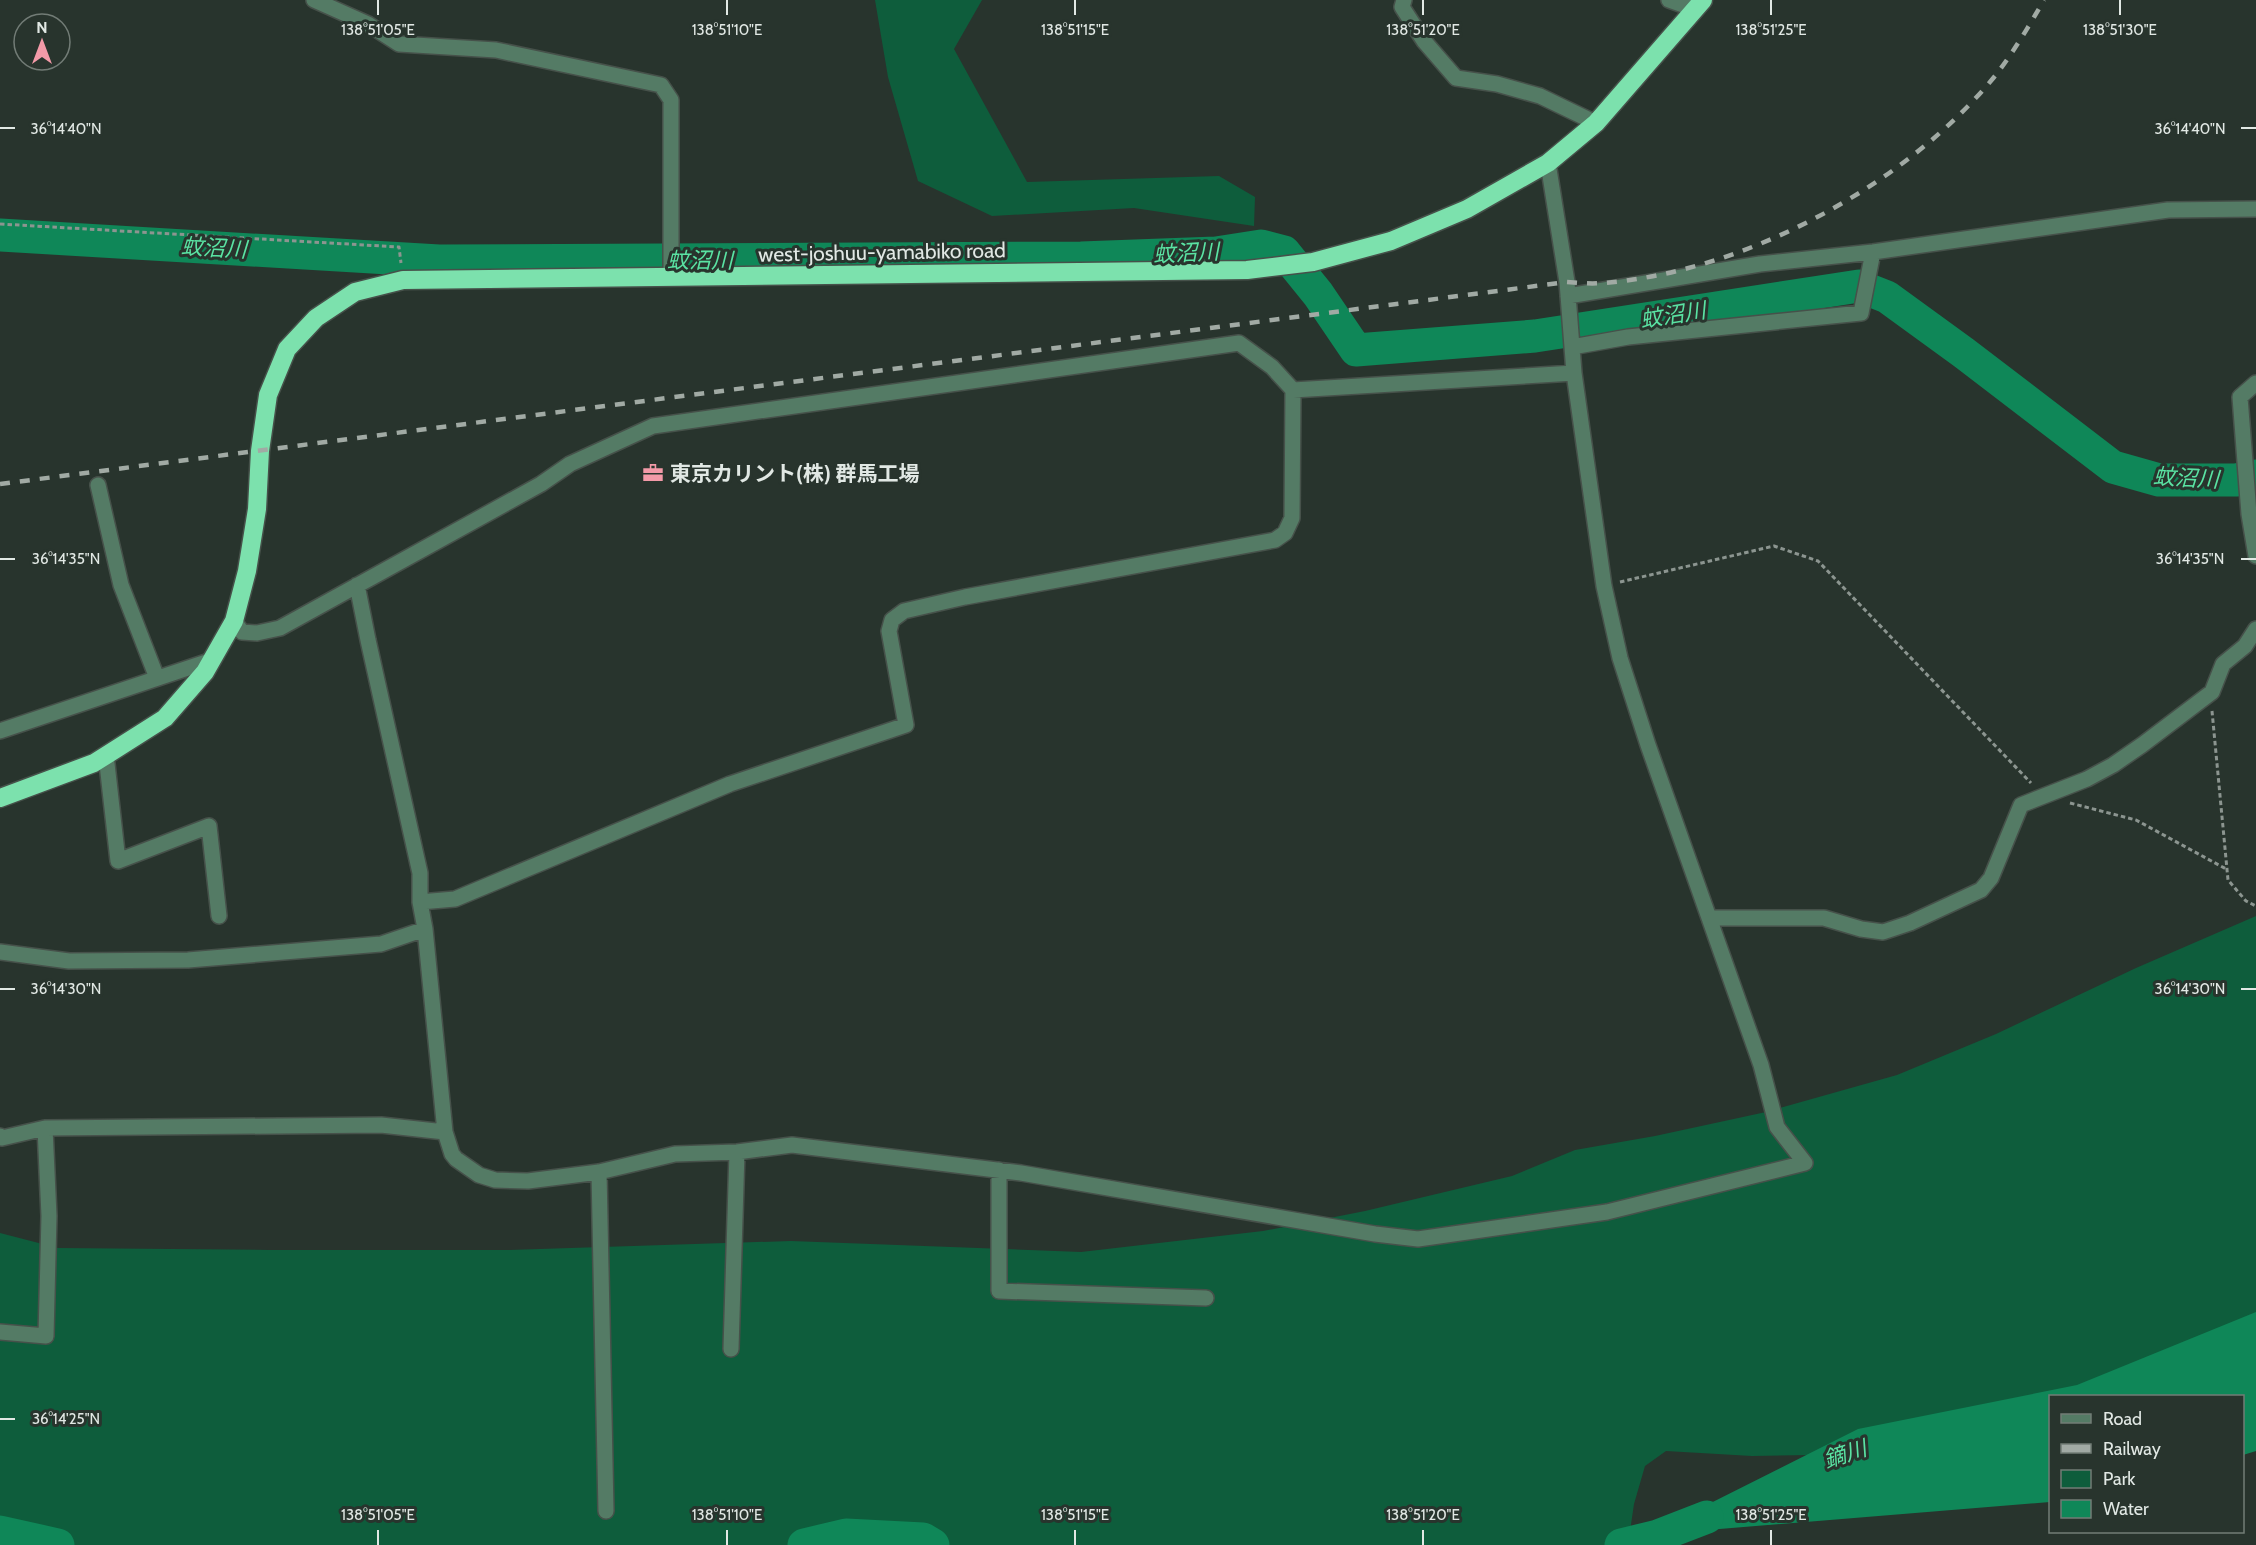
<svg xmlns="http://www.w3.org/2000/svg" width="2256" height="1545" viewBox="0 0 2256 1545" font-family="Cabin,'Noto Sans JP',sans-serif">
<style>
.green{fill:#0e5d3c}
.water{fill:#0f8758}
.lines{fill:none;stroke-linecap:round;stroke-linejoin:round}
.river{stroke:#0f8758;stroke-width:33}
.minor-casing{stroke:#46514a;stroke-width:18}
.highway-casing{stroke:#46514a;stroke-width:21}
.path{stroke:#8c9590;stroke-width:3;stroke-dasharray:4.5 3;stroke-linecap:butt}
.minor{stroke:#547b65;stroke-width:15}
.highway{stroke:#7ce1ad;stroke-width:18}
.rail{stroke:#a1aaa4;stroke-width:4.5;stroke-dasharray:10 10;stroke-linecap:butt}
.ticks{fill:none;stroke:#e1e8e4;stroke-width:2}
.labels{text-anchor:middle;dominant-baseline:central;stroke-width:6;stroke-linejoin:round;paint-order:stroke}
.street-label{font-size:21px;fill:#e1e8e4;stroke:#28342d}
.poi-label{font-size:21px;font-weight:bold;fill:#e1e8e4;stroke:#28342d;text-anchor:start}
.water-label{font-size:22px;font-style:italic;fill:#5ae3a3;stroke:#28342d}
.ticks-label{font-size:15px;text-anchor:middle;fill:#e1e8e4;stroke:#28342d;stroke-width:6;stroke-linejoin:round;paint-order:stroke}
</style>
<rect width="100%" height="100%" fill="#28342d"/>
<path class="green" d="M875,0H982L954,49L1027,182L1219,176L1255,197L1254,226L1134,208L992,216L918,181L888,77Z
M2256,916V1352L2050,1396L1810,1455L1752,1456L1666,1451L1645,1466L1634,1504L1628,1545H0V1233L58,1248L270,1250H509L791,1241L1081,1252L1263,1231L1365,1211L1512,1176L1575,1150L1655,1136L1766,1112L1897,1075L1996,1034L2136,968Z"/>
<path class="water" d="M2256,1312V1451L2243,1455L2242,1396H2050V1502L1647,1535L1858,1429L2077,1385Z"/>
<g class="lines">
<path class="river" d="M0,235L439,261L1081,258L1216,253L1261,246L1284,252L1318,294L1356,350L1535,336L1859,286L1887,297L1964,353L2113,467L2159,480H2236L2256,476
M0,1532L58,1545
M804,1545L846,1535L923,1539L933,1545
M1621,1545L1658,1536L1707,1517"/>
<g class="minor-casing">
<path id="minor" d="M314,0L368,24L399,44L496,50L661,85L671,100V277
M1404,0L1402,7L1424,41L1456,78L1497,84L1540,96L1596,123
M1669,0L1694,9
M1568,296L1760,264L1873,252L2168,210L2256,209
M1572,347L1628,337L1861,313L1873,252
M2256,383L2240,397L2249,514L2256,556
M1293,390L1574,373
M98,485L121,585L157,678
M357,585L368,640L420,873V902L425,929L445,1132L452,1154L456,1159L479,1175L495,1180L528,1181L599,1172L675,1154L737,1152L792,1145L1021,1173L1375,1234L1418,1239L1607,1212L1805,1163L1777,1127L1761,1065L1648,745L1620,658L1604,586L1574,373L1567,282L1548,163
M234,621L242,632L257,633L280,628L541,484L570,464L653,426L1239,343L1272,367L1293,390L1292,518L1285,533L1275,540L965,597L904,611L892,620L889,631L906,725L730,784L455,899L420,902
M0,731L212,660
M106,755L118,861L209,826L219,916
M1709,918H1824L1861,929L1883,932L1910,923L1981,890L1991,878L2021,805L2087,779L2113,765L2142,745L2212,692L2223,664L2245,646L2256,629
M0,952L69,961L188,960L381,944L425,929
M0,1136L2,1138L45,1128L381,1125L445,1132
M999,1170V1291L1206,1298
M599,1172L606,1511
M0,1332L46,1336L49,1216L45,1128
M731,1349L737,1152"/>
</g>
<g class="highway-casing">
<path id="highway" d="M0,798L94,763L165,718L205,672L234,621L247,571L257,509L260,451L268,395L287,349L316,318L355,292L403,280L1247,270L1313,262L1391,241L1467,209L1548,163L1596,123L1703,0"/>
</g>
<path class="path" d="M0,224L399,247L401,263
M1620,582L1774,546L1818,561L2031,783
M2212,711L2228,880L2246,901L2256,906
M2070,803L2136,820L2228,870"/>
<use href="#minor" class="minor"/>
<use href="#highway" class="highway"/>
<path class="rail" d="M0,484L1567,282C1579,283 1591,284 1603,283C1744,272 1905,186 1995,76C2013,53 2029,26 2044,0"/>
</g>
<path class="ticks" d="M378,0V15M727,0V15M1075,0V15M1423,0V15M1771,0V15M2120,0V15M0,128H15M2241,128H2256M0,559H15M2241,559H2256M0,989H15M2241,989H2256M0,1419H15M378,1530V1545M727,1530V1545M1075,1530V1545M1423,1530V1545M1771,1530V1545"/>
<defs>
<g id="office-bare" transform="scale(1.62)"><path d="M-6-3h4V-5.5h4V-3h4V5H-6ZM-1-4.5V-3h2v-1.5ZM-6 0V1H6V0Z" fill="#f39aa8" stroke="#28342d" stroke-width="2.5" paint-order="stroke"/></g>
</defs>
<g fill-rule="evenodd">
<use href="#office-bare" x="653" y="473"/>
</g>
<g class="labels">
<g class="street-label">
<text transform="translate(882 252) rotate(-1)">west-joshuu-yamabiko road</text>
</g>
<g class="poi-label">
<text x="670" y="473">東京カリント(株) 群馬工場</text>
</g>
<g class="water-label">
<text transform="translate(214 248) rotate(3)">蚊沼川</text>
<text transform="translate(1186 253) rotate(-3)">蚊沼川</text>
<text x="700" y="260">蚊沼川</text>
<text transform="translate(1673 315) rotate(-9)">蚊沼川</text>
<text transform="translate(2186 478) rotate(3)">蚊沼川</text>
<text transform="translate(1845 1454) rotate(-18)">鏑川</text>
</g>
</g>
<g class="ticks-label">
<text x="378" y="35">138°51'05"E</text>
<text x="727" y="35">138°51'10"E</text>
<text x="1075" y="35">138°51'15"E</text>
<text x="1423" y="35">138°51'20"E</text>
<text x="1771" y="35">138°51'25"E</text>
<text x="2120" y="35">138°51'30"E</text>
<text x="66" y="134">36°14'40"N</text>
<text x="2190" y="134">36°14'40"N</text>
<text x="66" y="564">36°14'35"N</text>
<text x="2190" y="564">36°14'35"N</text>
<text x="66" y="994">36°14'30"N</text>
<text x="2190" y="994">36°14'30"N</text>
<text x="66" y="1424">36°14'25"N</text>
<text x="378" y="1520">138°51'05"E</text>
<text x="727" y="1520">138°51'10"E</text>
<text x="1075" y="1520">138°51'15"E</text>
<text x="1423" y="1520">138°51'20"E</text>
<text x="1771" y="1520">138°51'25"E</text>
</g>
<rect x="2049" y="1395" width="195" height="138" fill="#28342d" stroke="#727c76" stroke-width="1.5"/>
<rect x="2061" y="1414" width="30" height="9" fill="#547b65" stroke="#727c76" stroke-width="1.5"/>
<text x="2103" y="1425" font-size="18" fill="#e1e8e4">Road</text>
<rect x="2061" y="1444" width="30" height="9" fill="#a1aaa4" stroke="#727c76" stroke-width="1.5"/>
<text x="2103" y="1455" font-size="18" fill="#e1e8e4">Railway</text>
<rect x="2061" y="1470" width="30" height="18" fill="#0e5d3c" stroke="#727c76" stroke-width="1.5"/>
<text x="2103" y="1485" font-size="18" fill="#e1e8e4">Park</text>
<rect x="2061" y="1500" width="30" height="18" fill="#0f8758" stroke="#727c76" stroke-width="1.5"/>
<text x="2103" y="1515" font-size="18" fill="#e1e8e4">Water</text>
<g transform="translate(42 42)"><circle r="28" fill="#28342d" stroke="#727c76" stroke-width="1.5"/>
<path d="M0-4.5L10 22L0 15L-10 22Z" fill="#f39aa8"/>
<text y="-9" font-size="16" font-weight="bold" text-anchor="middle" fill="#e1e8e4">N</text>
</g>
</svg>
